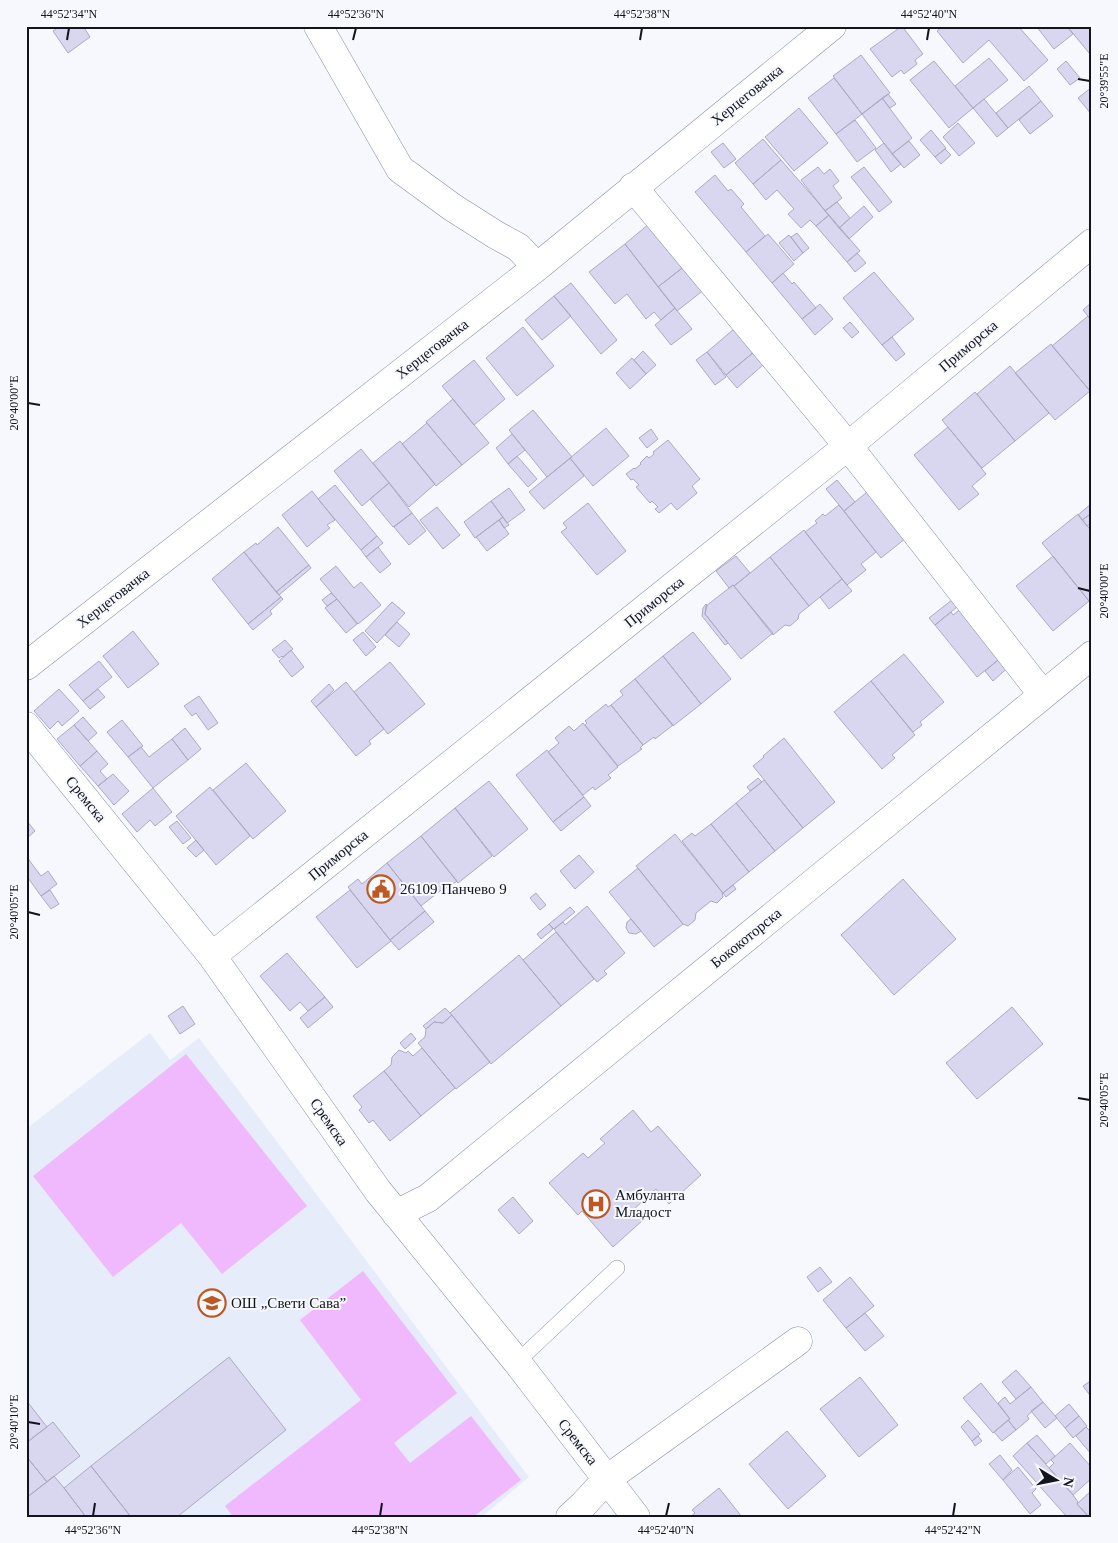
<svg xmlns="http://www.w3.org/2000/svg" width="1118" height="1543" viewBox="0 0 1118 1543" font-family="Georgia,serif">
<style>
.built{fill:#e6ecf9}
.green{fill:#f0b8fd}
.building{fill:#d9d6f0;stroke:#ada9c3}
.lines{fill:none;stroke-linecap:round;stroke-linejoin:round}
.service-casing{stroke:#8491a7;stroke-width:16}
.minor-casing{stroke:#8491a7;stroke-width:29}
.service{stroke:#fff;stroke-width:15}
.minor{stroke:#fff;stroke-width:28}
.ticks{fill:none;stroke:#11151d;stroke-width:2}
.labels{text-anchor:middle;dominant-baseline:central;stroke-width:4;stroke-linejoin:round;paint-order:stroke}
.street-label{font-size:15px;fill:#11151d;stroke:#f6f8fd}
.poi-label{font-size:15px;fill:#11151d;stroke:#f6f8fd;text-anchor:start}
.neatline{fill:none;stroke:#11151d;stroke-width:2}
.ticks-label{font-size:12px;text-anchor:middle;fill:#11151d}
</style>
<rect width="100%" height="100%" fill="#f6f8fd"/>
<path class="built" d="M150,1033L170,1060L199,1038L529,1477L482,1517H26V1129Z"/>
<path class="green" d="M186,1054L307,1206L222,1274L181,1223L113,1277L33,1176Z
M363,1271L457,1393L394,1443L410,1463L471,1416L521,1480L473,1517H233L225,1506L361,1400L300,1320Z"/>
<path class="building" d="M60,26H83L90,37L68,53L53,31Z
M902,26L923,54L915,60L917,64L904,74L901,70L892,77L870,49Z
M943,26H1018L1048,60L1024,81L989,40L963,63L937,31Z
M1036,26H1066L1073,34L1054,49Z
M1067,26H1090L1092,29V51L1089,53Z
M861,55L890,93L862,114L833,76Z
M989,58L1008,80L973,108L955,86Z
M934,61L973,108L949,128L910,80Z
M1066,61L1080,78L1070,85L1057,69Z
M834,78L862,114L836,134L808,98Z
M1029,86L1041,101L1008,128L996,113Z
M1092,87V115L1078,98Z
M888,94L896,104L890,108L882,98Z
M882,98L912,138L892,154L862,114Z
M984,99L1008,128L997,137L973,108Z
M1041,101L1053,116L1030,134L1019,120Z
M799,108L828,143L794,171L765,137Z
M855,120L876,148L857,162L836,134Z
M958,123L975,143L959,156L943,137Z
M931,130L946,148L935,157L920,140Z
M763,139L781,160L753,184L735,163Z
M909,141L920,155L904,168L892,154Z
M723,143L736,159L724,168L711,152Z
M884,143L901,164L891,172L875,150Z
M945,149L951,155L941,164L935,157Z
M781,160L829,215L816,226L810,220L801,228L788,214L794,209L777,190L766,200L753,184Z
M818,167L824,174L830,169L839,181L833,186L842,198L825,211L801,180Z
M864,167L892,202L879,212L851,177Z
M715,175L728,191L731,189L744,204L741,207L765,236L746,252L695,192Z
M837,202L850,218L839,228L825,211Z
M864,206L873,217L849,239L839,228Z
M829,215L860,251L847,262L816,226Z
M650,223L686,265L658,287L625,244Z
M797,233L809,248L803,253L791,237Z
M768,234L794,264L772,283L746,252Z
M789,235L803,253L794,261L779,243Z
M625,244L675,308L661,320L654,312L646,319L627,294L615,304L589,272Z
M857,253L866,263L855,272L847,262Z
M686,265L705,289L677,311L658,287Z
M874,272L914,319L882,345L843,298Z
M783,273L792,284L794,282L816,308L802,319L772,283Z
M571,283L617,340L601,354L554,296Z
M554,296L571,316L542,340L525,320Z
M1092,302V321L1083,310Z
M820,304L833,319L815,335L802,319Z
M675,308L692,329L671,345L655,325Z
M1088,316L1092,321V390L1090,391L1052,346Z
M850,322L859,332L852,338L843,328Z
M523,327L554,366L517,396L486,358Z
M734,329L754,352L726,375L707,352Z
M892,337L905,354L896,361L882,345Z
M1051,344L1090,391L1055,420L1015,373Z
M643,351L656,365L646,374L634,360Z
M707,352L726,377L715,385L696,360Z
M754,352L764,364L737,388L726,375Z
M632,358L646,374L630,389L616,373Z
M474,360L505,399L474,425L442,386Z
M1010,366L1049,413L1015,441L977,394Z
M975,392L1015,441L982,468L942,420Z
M453,399L489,443L462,465L426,422Z
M533,410L572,457L547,477L509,430Z
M427,423L462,465L436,486L402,444Z
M948,427L986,474L972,486L979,494L959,510L914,455Z
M606,428L629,456L593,486L570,458Z
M651,429L658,439L647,448L639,438Z
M512,434L525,450L508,464L496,448Z
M668,440L700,479L692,486L697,493L677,510L671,503L659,513L655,509L658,507L652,501L650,503L636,487L639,485L633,479L631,480L626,474L634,468L635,469L641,464L640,463L647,456L649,458L654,454L653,452Z
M400,441L435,484L409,507L373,463Z
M361,449L389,483L362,506L334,471Z
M517,456L537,479L528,487L508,464Z
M570,458L584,476L544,509L529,492Z
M837,480L855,502L844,511L826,489Z
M389,483L412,513L393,527L370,499Z
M335,485L377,536L361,550L318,499Z
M873,487L911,534L881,558L844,511Z
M509,488L525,510L507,523L491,501Z
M312,491L335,520L327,525L330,528L307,547L282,515Z
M491,501L503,517L475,538L464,522Z
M588,503L626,551L597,575L561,532L567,528L563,523Z
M1092,503V513L1082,520L1078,515Z
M839,505L876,552L861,564L866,570L847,585L805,532L817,523L815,521L823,514L825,516Z
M437,507L460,535L443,549L420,520Z
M412,513L426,531L409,545L394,527Z
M1092,513V523L1087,526L1082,520Z
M1078,514L1092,532V598L1089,601L1042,543Z
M503,517L509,525L504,528L499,520Z
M499,520L509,534L487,551L476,537Z
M278,527L309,565L276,592L244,552L256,543L257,545Z
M804,530L842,579L809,606L770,557Z
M377,536L383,543L366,557L361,550Z
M378,547L391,564L380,573L366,557Z
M244,552L281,597L248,624L212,579Z
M736,556L750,573L734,586L733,585L729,588L716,571Z
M1053,556L1089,601L1053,631L1016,586Z
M770,557L809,606L799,614L798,619L790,626L785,625L773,635L734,586Z
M309,565L311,568L279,595L276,592Z
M336,566L354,588L361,582L381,605L358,624L320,579Z
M842,579L852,591L829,609L820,597Z
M733,585L773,633L741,659L705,614L706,606Z
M331,593L337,599L327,606L322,600Z
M957,596L962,603L935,625L929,618Z
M281,597L283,599L270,611L272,614L253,630L248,624Z
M337,599L357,624L346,633L325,608Z
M392,602L405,613L377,643L365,631Z
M968,603L1008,652L977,677L935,625L951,612L953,615Z
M706,604L707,605L705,614L728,643L725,645L702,616L703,608Z
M397,622L410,634L399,647L385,635Z
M133,631L159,664L128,688L103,656Z
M363,632L376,647L366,656L353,640Z
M693,632L731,679L701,704L663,656Z
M285,640L293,649L283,657L282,656L279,658L272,650Z
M291,650L304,667L292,677L279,661Z
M904,654L944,702L920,722L922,725L913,732L871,681Z
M1004,655L1012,664L993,681L985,671Z
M663,656L701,704L673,726L635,679Z
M99,661L112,677L83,701L69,685Z
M390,662L425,704L388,734L354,692Z
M635,679L673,725L655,739L654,737L643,745L611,705L623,695L620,691Z
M871,681L915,735L892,755L895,758L882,769L834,712Z
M346,682L384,729L369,741L371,744L356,756L316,707Z
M329,684L334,690L316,707L311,701Z
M59,689L79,711L62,726L58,721L50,729L34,711Z
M98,689L105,697L90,709L83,701Z
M199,696L218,723L208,730L196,713L192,716L184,706Z
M606,704L608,707L611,705L643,745L640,748L642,749L618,766L585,725L587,723L585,721Z
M83,717L97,733L88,741L74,725Z
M122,720L143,746L128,757L107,732Z
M583,723L618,767L608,775L611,778L595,790L593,787L583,795L548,752L559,743L555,738L569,726L574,731Z
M74,725L97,751L80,766L57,739Z
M185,728L201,749L188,760L172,739Z
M784,738L835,802L803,828L753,766L764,757L763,756Z
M172,739L188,760L153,788L128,757L141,747L149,757Z
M547,750L584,797L553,822L516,775Z
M97,751L108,764L100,771L107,779L98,786L80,766Z
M246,763L286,811L253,839L213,790Z
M113,774L129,791L114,805L98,786Z
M758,778L762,782L750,791L747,787Z
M764,780L803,828L775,851L736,803Z
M489,781L528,829L494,857L455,808Z
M210,787L250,836L216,865L176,816Z
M153,788L172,812L155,826L150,820L137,832L122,814Z
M584,797L591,806L561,831L553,822Z
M736,803L775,851L749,872L711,824Z
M455,808L492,856L458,883L421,836Z
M26,820L35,831L26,839Z
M177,821L191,838L183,844L169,827Z
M711,824L749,872L723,893L682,841L692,833L695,836Z
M675,834L722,892L723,897L717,903L711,901L696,913L695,920L688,926L683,924L636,866Z
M421,836L457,881L447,888L445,887L421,906L387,863Z
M196,840L204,850L196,857L187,848Z
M579,855L594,872L575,889L560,871Z
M26,856L41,876L48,871L57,884L41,896L26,875Z
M387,863L425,911L390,940L348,887L358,879L362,884Z
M638,868L683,924L654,947L609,892Z
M903,879L956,939L894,995L841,935Z
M733,885L736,889L726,897L723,893Z
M50,890L59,904L51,909L41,896Z
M350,890L391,941L357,968L316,917Z
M536,893L546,905L540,910L530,898Z
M587,906L625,953L604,971L607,974L597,982L554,929L563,922L565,925Z
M570,907L575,912L554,929L549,924Z
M425,911L434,922L399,950L390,940Z
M631,919L641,931L636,934L629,933L626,928L627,922Z
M549,924L553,929L541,939L537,934Z
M556,932L594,979L561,1006L523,960Z
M287,953L325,997L308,1011L300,1002L290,1011L260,976Z
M519,955L561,1006L491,1064L450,1013Z
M325,997L333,1007L308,1028L300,1018Z
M183,1006L195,1024L180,1034L168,1016Z
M1012,1007L1043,1044L977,1099L946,1063Z
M445,1008L452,1015L443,1023L434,1022L426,1029L423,1026Z
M452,1015L490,1062L456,1089L418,1043L425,1037L426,1029L434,1022L443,1023Z
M411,1033L416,1039L405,1049L400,1043Z
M422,1048L455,1088L421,1116L384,1071L391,1065L392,1057L399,1050L406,1053L408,1051L413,1056Z
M384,1071L421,1116L390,1141L373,1120L369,1123L359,1110L362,1107L353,1096Z
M633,1110L651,1132L658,1126L701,1175L669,1204L656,1189L633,1210L643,1220L613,1247L582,1211L578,1215L549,1183L583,1153L588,1158L605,1143L600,1139Z
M513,1197L533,1221L519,1234L498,1210Z
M820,1267L832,1282L818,1292L807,1277Z
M850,1277L874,1306L846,1328L823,1300Z
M865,1313L884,1336L865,1351L846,1328Z
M229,1357L286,1430L177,1517H131L91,1466Z
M1016,1370L1031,1387L1016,1399L1002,1382Z
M860,1377L898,1425L859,1457L820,1409Z
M1092,1380V1398L1083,1386Z
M981,1383L1010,1419L993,1433L963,1398Z
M1031,1387L1043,1402L1027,1416L1029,1419L1016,1430L1008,1420L1010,1419L998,1403L1005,1397L1010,1404Z
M26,1400L47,1427L26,1443Z
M1043,1402L1057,1418L1045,1428L1031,1411Z
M1069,1404L1079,1416L1065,1428L1055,1416Z
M1079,1416L1087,1426L1073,1438L1065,1428Z
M968,1420L980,1434L972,1441L961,1427Z
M1008,1420L1016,1430L1002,1441L994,1432Z
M53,1422L80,1456L47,1482L26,1456V1443Z
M1086,1427L1092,1433V1455L1076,1436Z
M787,1431L826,1476L788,1509L749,1464Z
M1037,1435L1055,1456L1046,1464L1027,1443Z
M978,1436L982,1441L975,1446L972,1441Z
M1027,1443L1073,1495L1078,1502L1077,1504L1089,1517H1067L1013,1456Z
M1070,1443L1092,1468V1478L1073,1495L1049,1468L1054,1463L1051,1460Z
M1000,1455L1012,1470L1003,1480L989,1464Z
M26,1456L47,1482L26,1498Z
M91,1466L131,1517H86L64,1488Z
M1018,1467L1036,1489L1032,1493L1041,1505L1030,1514L1003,1480Z
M54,1476L64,1488L86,1517H26V1498Z
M719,1488L742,1517H690L695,1513L692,1510Z
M1092,1490V1517H1089L1077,1504Z"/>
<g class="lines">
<g class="service-casing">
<path id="service" d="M517,1362L617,1268"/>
</g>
<g class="minor-casing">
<path id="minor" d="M318,26L400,169L452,207L496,235L518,247L537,267
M633,187L848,446L1043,695
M26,666L537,267L832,26
M26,726L212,956L378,1191L517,1362L636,1517
M212,956L848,446L1092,243
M396,1214L428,1198L1092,655
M570,1517L583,1505L607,1479L798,1341"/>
</g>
<use href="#service" class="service"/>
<use href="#minor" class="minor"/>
</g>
<path class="ticks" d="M67,40L69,28M353,40L356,28M640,40L642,28M927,40L929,28M1078,79L1090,81M28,403L40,405M1078,588L1090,591M28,912L40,915M1078,1098L1090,1100M28,1422L40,1424M93,1516L95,1503M380,1516L382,1503M666,1516L669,1503M953,1516L955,1503"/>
<defs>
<g id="civic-ring" transform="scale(1.4375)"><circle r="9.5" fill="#f6f8fd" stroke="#bc5922" stroke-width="1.5"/><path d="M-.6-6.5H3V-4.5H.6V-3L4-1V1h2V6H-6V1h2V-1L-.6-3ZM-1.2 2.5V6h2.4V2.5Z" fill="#bc5922"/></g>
<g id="hospital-ring" transform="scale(1.4375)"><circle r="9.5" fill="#f6f8fd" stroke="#bc5922" stroke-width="1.5"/><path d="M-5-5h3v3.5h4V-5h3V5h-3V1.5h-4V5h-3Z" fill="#bc5922"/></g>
<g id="school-ring" transform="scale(1.4375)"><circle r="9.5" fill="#f6f8fd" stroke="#bc5922" stroke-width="1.5"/><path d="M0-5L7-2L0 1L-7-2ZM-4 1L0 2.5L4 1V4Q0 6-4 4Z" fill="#bc5922"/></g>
</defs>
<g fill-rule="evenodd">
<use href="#civic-ring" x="381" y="889"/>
<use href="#hospital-ring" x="596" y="1204"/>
<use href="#school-ring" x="212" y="1303"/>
</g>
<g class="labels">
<g class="street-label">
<text transform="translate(747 95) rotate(-39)">Херцеговачка</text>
<text transform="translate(968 346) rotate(-40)">Приморска</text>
<text transform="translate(432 349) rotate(-38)">Херцеговачка</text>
<text transform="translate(113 598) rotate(-38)">Херцеговачка</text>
<text transform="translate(654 602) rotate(-39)">Приморска</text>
<text transform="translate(86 799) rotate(51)">Сремска</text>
<text transform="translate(338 855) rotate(-39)">Приморска</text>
<text transform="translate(746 938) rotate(-39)">Бококоторска</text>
<text transform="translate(329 1122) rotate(55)">Сремска</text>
<text transform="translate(578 1442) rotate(52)">Сремска</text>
</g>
<g class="poi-label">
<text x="400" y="889">26109 Панчево 9</text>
<text x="615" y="1195">Амбуланта<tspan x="615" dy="17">Младост</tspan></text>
<text x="231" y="1303">ОШ „Свети Сава”</text>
</g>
</g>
<rect width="1118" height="1543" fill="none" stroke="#f6f8fd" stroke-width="55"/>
<g transform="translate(1056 1480) rotate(100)" stroke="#f6f8fd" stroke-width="4" paint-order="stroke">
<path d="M0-4L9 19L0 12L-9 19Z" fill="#11151d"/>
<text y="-8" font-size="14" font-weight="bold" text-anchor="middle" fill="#11151d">N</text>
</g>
<rect x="28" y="28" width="1062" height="1488" class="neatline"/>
<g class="ticks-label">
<text x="69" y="18">44°52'34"N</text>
<text x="356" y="18">44°52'36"N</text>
<text x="642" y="18">44°52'38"N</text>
<text x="929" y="18">44°52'40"N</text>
<text transform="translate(1104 81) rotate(-90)" y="4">20°39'55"E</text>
<text transform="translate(14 403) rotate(-90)" y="4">20°40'00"E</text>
<text transform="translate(1104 591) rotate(-90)" y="4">20°40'00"E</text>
<text transform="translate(14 912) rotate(-90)" y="4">20°40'05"E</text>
<text transform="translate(1104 1100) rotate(-90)" y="4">20°40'05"E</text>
<text transform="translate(14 1422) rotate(-90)" y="4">20°40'10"E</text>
<text x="93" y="1534">44°52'36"N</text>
<text x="380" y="1534">44°52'38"N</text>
<text x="666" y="1534">44°52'40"N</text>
<text x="953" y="1534">44°52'42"N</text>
</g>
</svg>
